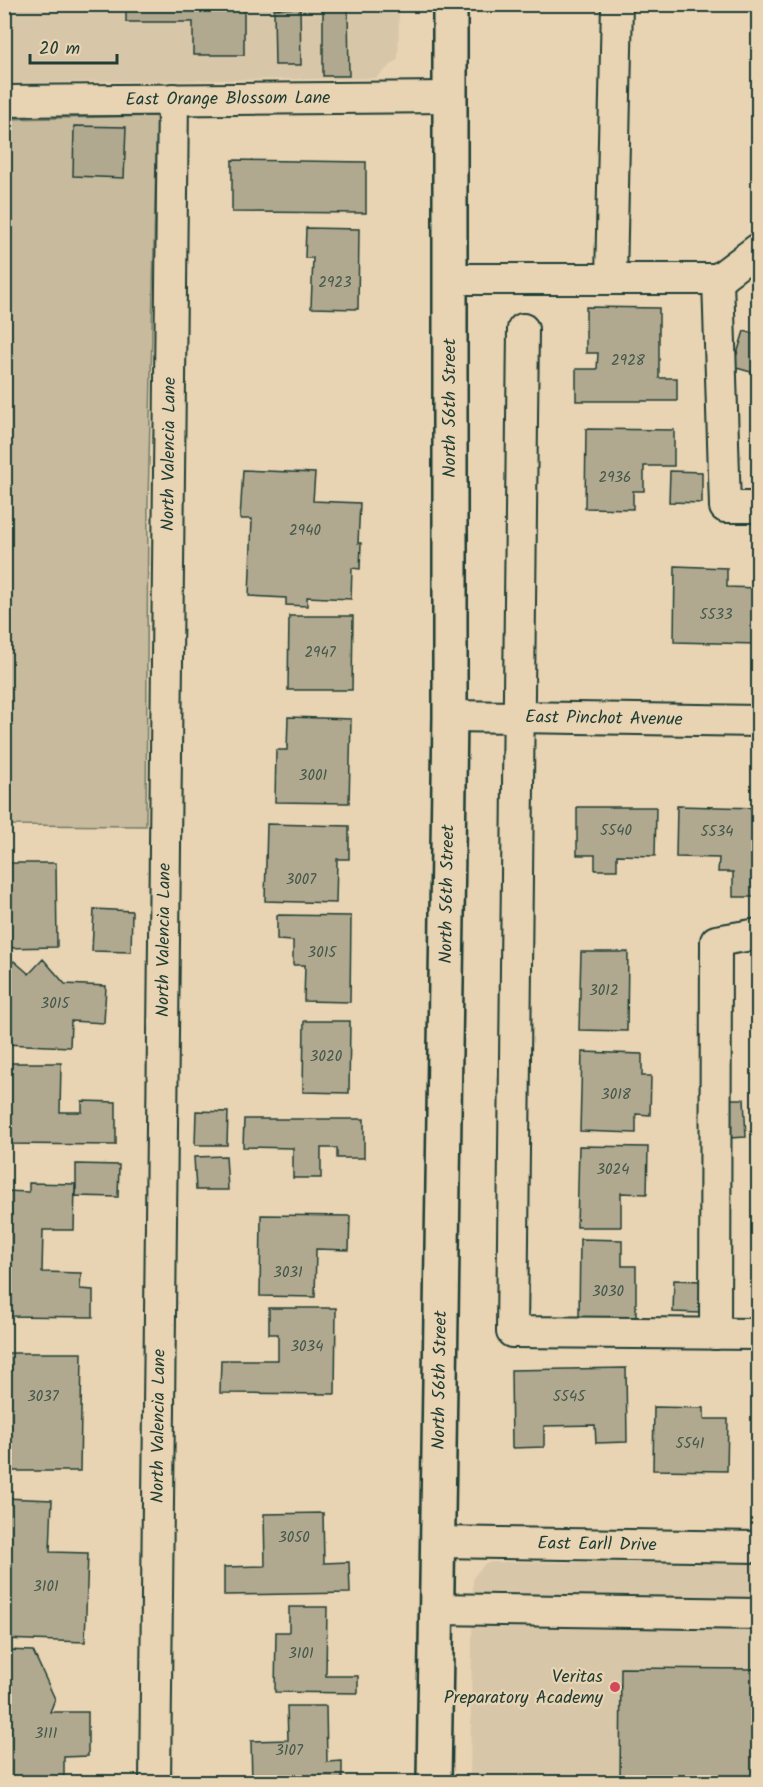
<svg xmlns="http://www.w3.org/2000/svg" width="763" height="1787" viewBox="0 0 763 1787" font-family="Kalam,sans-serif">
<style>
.built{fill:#d8c6a8}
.green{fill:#c7ba9d;stroke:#737c68;stroke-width:1.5}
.building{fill:#b1a98f;stroke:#1f3d34;stroke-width:1.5}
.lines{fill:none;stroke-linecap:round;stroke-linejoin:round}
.minor-casing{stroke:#1f3d34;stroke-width:34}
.major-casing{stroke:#1f3d34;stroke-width:38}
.minor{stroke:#e8d3b2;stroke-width:30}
.major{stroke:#e8d3b2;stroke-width:33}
.poi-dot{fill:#d1495b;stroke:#e8d3b2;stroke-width:2}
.labels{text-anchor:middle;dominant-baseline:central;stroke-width:4.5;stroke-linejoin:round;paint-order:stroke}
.number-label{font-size:15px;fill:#44584b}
.street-label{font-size:18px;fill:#1f3d34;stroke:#e8d3b2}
.poi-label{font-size:18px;fill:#1f3d34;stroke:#e8d3b2;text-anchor:end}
</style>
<rect width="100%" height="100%" fill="#e8d3b2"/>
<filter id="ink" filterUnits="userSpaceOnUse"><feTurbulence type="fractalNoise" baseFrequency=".0167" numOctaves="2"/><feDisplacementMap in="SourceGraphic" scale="12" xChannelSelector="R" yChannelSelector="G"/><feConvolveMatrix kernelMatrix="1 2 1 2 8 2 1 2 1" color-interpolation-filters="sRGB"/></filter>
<g filter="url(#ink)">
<path class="built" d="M4,5H399L398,59L376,78L5,83Z
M496,1562L758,1563V1782H470L473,1581L475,1575L486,1563Z"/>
<path class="green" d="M157,116L148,504L146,826L5,825V119Z"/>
<path class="building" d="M126,4H276V7H244V55H193V22H126Z
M282,4H333V6H282Z
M300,8L301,65H275L274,9Z
M348,8L349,76H323V9Z
M74,126L126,127L124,178L73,176Z
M232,160L366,162V213L232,212Z
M306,228L359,229L358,309L311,308L313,258H305Z
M586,307L659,308V378H677V401H576V369H597L598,353H586Z
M744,331L758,335V374L733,367Z
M586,429L674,430V466H644V491H633V509L585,508Z
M243,470L315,473L313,501L360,503L358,543H361L360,569L352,568L351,599L307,597V606L286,605V598L249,596L252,519H240Z
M670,471L702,472V503L669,502Z
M675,566L727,568V587L758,588V644L674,642Z
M289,616H353L352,690H288Z
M288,717L351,719L349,803L275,802L276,750H287Z
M677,806L758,808V897H733V872H718L719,858L676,857Z
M577,807H656L655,856L617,855V870H595V855H577Z
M267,824L349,826V859H337L336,903L265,901Z
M4,863H56L57,947L4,948Z
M94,909L132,911L131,952L92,951Z
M277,915L351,916L350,1002L304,1001L305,965H293V941L277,940Z
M581,952H628L627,1031L579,1030Z
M43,959L65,984L106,986L104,1023L71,1021L70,1047L4,1044V971L14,961L29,974Z
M304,1021H350L349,1093L303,1092Z
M582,1052L642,1054V1076H651L650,1115L636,1114V1133L580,1131Z
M4,1063H61L60,1112H82V1101L116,1102V1145L4,1144Z
M727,1099H744L746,1137L729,1138Z
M196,1111L228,1112L227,1145H195Z
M244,1119H364V1158H337V1148H321V1178H293V1148L243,1147Z
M579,1146L648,1147L647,1194L621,1193V1227H577Z
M226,1156L228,1190H196L194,1157Z
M76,1164L119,1165L118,1197L76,1196Z
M29,1183L75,1184L74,1230H43L42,1272L81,1273L80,1289L93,1290V1317L4,1316V1191L29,1192Z
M261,1215L350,1216L349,1250L316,1249L315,1297L260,1296Z
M580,1239L622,1240V1266H636V1319H579Z
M674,1280L700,1281L699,1313L673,1312Z
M269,1308H336L335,1394L220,1393L221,1360H278V1334H269Z
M4,1353H82L80,1471H4Z
M626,1368L627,1442L596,1443L595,1425L544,1426V1447L512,1448L511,1370Z
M654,1407L704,1408V1419H728L727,1471L653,1470Z
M4,1498L52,1500L50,1552L88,1553L85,1642L4,1639Z
M323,1513L324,1563L349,1562L350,1593L224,1595V1567L265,1566L264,1514Z
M289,1607H327L326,1676H358V1693L275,1692L276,1632H289Z
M4,1650L33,1651L55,1699L50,1712H88V1756L64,1757V1782H4Z
M621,1668L758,1669V1782H620Z
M287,1706H326L327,1762L342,1761V1782H252L251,1741L288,1740Z"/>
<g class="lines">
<g class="minor-casing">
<g id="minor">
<path id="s1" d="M4,101L450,97"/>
<path d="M450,279H718L758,249"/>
<path d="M611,279L617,4"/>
<path d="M718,279L725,507H758"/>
<path d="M523,329L512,1332L758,1334"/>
<path id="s2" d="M450,716L758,721"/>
<path d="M715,1334L716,941L758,934"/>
<path id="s3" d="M437,1542L758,1547"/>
<path d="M436,1609L758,1614"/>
<path id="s4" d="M155,1782L173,99"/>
</g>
</g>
<g class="major-casing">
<g id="major">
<path id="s5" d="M434,1782L450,716V4"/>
</g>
</g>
<use href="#minor" class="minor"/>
<use href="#major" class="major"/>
</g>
</g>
<circle class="poi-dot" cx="615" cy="1687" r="6"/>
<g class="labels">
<g class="number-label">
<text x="335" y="283">2923</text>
<text x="628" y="361">2928</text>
<text x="615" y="478">2936</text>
<text x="305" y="531">2940</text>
<text x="716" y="615">5533</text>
<text x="320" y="653">2947</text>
<text x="313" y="776">3001</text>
<text x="616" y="831">5540</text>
<text x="717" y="832">5534</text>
<text x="301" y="880">3007</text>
<text x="322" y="953">3015</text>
<text x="604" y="991">3012</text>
<text x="55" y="1004">3015</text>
<text x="326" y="1057">3020</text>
<text x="616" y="1095">3018</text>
<text x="613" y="1170">3024</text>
<text x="288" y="1273">3031</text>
<text x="608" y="1292">3030</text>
<text x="307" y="1347">3034</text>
<text x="43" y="1397">3037</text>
<text x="569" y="1397">5545</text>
<text x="690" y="1444">5541</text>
<text x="294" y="1538">3050</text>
<text x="46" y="1587">3101</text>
<text x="301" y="1654">3101</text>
<text x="46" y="1734">3111</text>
<text x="289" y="1751">3107</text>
</g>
<g class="street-label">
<text stroke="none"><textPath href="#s1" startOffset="224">East Orange Blossom Lane</textPath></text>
<text transform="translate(450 408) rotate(-90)">North 56th Street</text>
<text stroke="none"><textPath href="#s4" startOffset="1328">North Valencia Lane</textPath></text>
<text stroke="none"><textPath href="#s2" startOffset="154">East Pinchot Avenue</textPath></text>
<text stroke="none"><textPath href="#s5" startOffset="888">North 56th Street</textPath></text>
<text stroke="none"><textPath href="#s4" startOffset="842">North Valencia Lane</textPath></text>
<text stroke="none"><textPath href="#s5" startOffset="402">North 56th Street</textPath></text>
<text stroke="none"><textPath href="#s4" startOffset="356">North Valencia Lane</textPath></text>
<text stroke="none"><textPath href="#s3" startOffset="160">East Earll Drive</textPath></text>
</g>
<g class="poi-label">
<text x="603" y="1677">Veritas<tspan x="603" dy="21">Preparatory Academy</tspan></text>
</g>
</g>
<rect width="763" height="1787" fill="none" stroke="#e8d3b2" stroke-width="24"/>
<rect x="12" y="12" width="739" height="1763" fill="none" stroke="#1f3d34" stroke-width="2" filter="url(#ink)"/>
<path d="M30 54v9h87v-9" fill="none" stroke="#1f3d34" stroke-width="3"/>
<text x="39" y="54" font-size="18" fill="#1f3d34" stroke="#e8d3b2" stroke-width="4.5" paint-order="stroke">20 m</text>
</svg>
